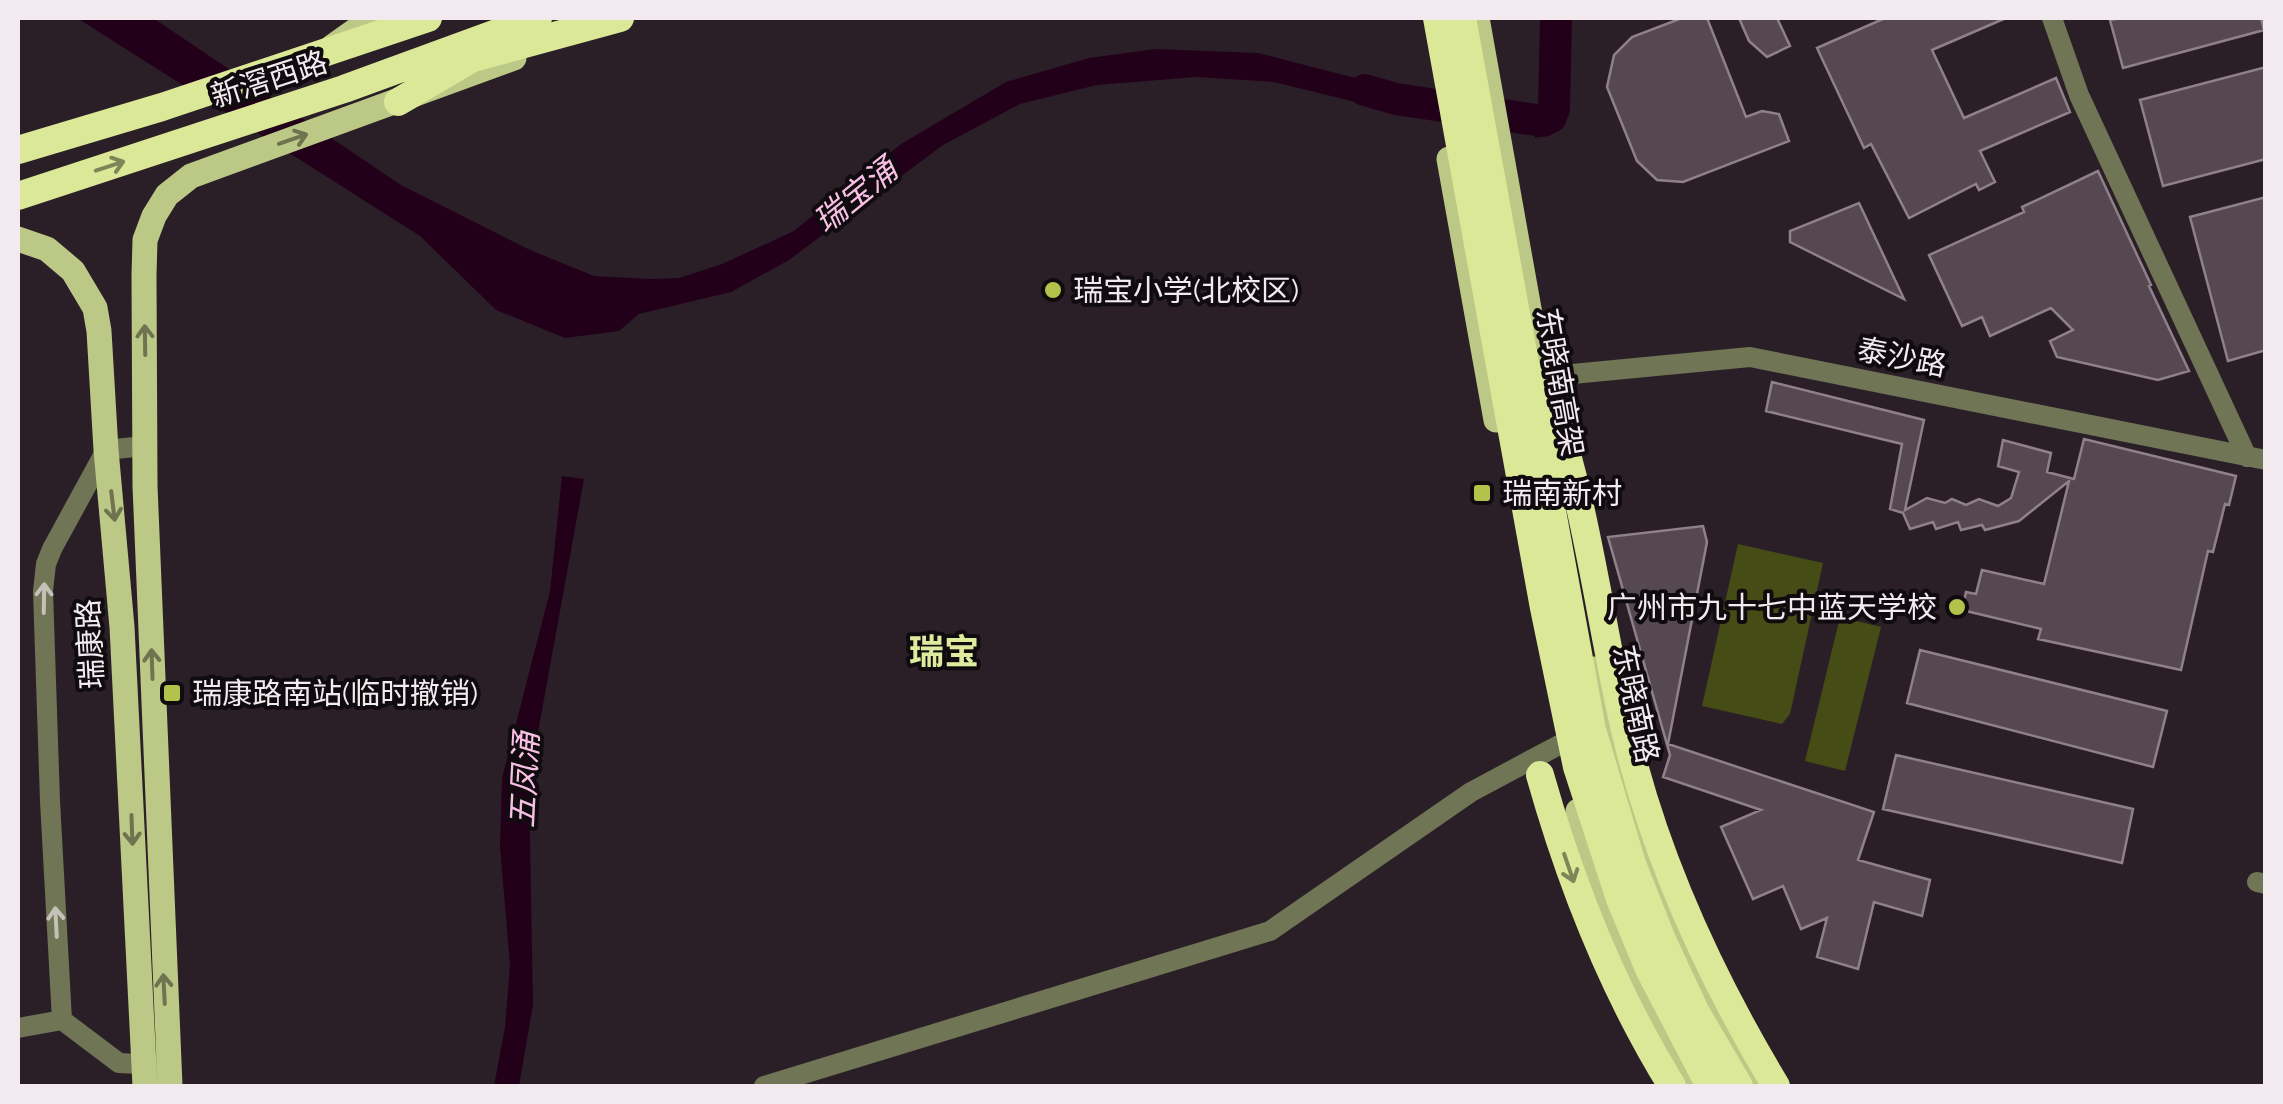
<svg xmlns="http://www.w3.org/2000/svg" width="2283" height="1104" viewBox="0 0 2283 1104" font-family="Raleway,'Noto Sans SC',sans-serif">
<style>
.green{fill:#454c16}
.water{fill:#23001a}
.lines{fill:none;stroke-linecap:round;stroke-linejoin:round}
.river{stroke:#23001a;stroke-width:32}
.building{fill:#554850;stroke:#8f808a;stroke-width:2.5}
.minor{stroke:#6f7555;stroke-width:20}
.major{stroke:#bcc885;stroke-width:25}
.highway{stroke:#dbe897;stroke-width:28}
.oneway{stroke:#6f734f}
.oneway2{stroke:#808559}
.oneway3{stroke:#c5c1b9}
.poi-dot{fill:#b3c24b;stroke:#100b0e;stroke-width:4}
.labels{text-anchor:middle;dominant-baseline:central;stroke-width:8;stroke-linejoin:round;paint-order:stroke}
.street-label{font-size:30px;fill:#f3eaef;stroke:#100b0e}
.poi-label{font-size:30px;fill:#f3eaef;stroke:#100b0e;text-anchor:start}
.water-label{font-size:32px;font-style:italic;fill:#f8bfe4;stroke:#100b0e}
.quarter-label{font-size:35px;font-weight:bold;fill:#deeb9d;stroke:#100b0e}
</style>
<rect width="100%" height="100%" fill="#2b1f27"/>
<path class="green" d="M1738,544L1823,563L1790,714L1782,724L1702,706Z
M1840,617L1881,627L1845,771L1805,761Z"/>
<path class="water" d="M77,18H153L401,185L530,250L594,276L651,279L679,278L722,264L794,231L901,144L1006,82L1089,58L1156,49L1258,53L1406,91L1408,115L1274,82L1196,77L1097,85L1020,104L943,145L789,260L731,292L639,314L619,331L565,338L496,310L420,236Z
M1548,18H1568C1563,49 1565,110 1552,134L1535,138L1529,111L1546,107Z
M562,476L584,479L529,782L533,1005L519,1086H494L505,1027L510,965L500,847L502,778L550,591Z"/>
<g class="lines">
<path class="river" d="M1365,90L1396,99L1543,121L1551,117L1554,108L1556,18"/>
</g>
<path class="building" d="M1682,18H1707L1746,117L1762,111L1779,114L1789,141L1683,182L1657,180L1637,161L1607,87L1614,55L1632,37Z
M1739,18H1777L1790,46L1767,57L1749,41Z
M1885,18H2006L1932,50L1964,118L2056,78L2070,112L1980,151L1995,182L1979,190L1976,184L1909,218L1871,144L1864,148L1817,48Z
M2121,18H2261L2264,30L2123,68L2110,20Z
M2266,67V159L2163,186L2140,100Z
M2098,171L2151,285L2149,286L2189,371L2158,380L2057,357L2050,341L2073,330L2051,308L1990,336L1982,317L1962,326L1929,255L2024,212L2022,207Z
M2266,197V350L2228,361L2190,217Z
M1859,203L1904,299L1790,242V231Z
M1772,382L1924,420L1905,510L1927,498L1945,503L1952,499L1966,505L1979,499L1998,506L2011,498L2019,472L1998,466L2003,440L2051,453L2047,472L2074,479L2084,439L2236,476L2229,505L2225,504L2213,552L2208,551L2181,670L2038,639L2041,629L1962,610L1966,592L1976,594L1982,570L2044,584L2069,481L2019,521L1985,530L1982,525L1961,530L1958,522L1936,529L1933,522L1910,529L1903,513L1890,509L1902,444L1766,411Z
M1703,526L1707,542L1668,744L1874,812L1858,860L1930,880L1922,916L1874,902L1858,969L1817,957L1827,918L1801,929L1783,886L1753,899L1721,827L1761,810L1663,777L1670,755L1608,537Z
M1920,650L2167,711L2153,767L1907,703Z
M1896,755L2133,809L2122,863L1883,809Z"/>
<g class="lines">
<path class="minor" d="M2052,18L2079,95L2247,457
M1541,377L1750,357L2266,460
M2257,882L2266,884
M62,1020L50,801L43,591L46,564L52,549L106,450L144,446
M18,1028L62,1020L119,1063L157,1065
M764,1086L1270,931L1471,792L1559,745"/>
<path class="major" d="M1477,18L1545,398
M332,47L373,18
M1449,159L1496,420
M18,239L47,249L73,271L95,308L99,331L106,450L122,627L145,1086
M1594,669C1623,817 1677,956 1754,1086
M1578,811C1606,908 1644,999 1695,1086
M170,1086L145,486L144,275L145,240L154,216L167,195L191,176L514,58"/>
<path class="highway" d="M1437,18L1544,608L1577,767L1620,899L1649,969L1710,1086
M1462,18L1592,730L1632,864L1662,940L1695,1011L1739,1086
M477,57L620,18
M398,102L483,52
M18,150L162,107L428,18
M18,196L344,89L538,18
M1541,377C1587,492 1598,618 1627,738C1657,862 1711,978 1776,1086
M1540,775C1571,885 1612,989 1672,1086"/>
</g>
<defs><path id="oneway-shaft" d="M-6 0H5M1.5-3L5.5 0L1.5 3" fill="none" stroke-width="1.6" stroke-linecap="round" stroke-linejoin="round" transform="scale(2.5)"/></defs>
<g class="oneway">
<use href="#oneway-shaft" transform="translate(293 139) rotate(-19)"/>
<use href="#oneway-shaft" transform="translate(145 340) rotate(-91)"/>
<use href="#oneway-shaft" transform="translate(113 506) rotate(83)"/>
<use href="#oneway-shaft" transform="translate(152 664) rotate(-92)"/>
<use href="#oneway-shaft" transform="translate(132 830) rotate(88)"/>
<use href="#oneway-shaft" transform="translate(164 989) rotate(-93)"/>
</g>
<g class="oneway2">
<use href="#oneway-shaft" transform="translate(110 166) rotate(-18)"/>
<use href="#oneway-shaft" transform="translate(1569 868) rotate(71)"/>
</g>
<g class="oneway3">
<use href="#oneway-shaft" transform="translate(44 598) rotate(-89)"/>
<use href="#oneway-shaft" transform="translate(56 922) rotate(-93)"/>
</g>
<g class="poi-dot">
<circle cx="1053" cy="290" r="10"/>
<rect x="1472" y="483" width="20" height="20" rx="5"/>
<circle cx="1957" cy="607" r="10"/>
<rect x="162" y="683" width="20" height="20" rx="5"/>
</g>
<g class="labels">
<g class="street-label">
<text transform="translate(269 79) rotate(-18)">新滘西路</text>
<text transform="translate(1902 357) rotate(11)">泰沙路</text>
<text transform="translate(1560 382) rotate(80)">东晓南高架</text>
<text transform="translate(90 644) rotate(-93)">瑞康路</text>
<text transform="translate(1636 704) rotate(78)">东晓南路</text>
</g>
<g class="poi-label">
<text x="1073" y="290">瑞宝小学(北校区)</text>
<text x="1502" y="493">瑞南新村</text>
<text x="1937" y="607" text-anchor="end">广州市九十七中蓝天学校</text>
<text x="192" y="693">瑞康路南站(临时撤销)</text>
</g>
<g class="water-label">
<text transform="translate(855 195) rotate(-39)">瑞宝涌</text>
<text transform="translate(524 780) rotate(-87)">五凤涌</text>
</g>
<g class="quarter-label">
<text x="944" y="651">瑞宝</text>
</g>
</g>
<rect width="2283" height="1104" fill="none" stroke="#f3eaef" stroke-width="40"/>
</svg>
